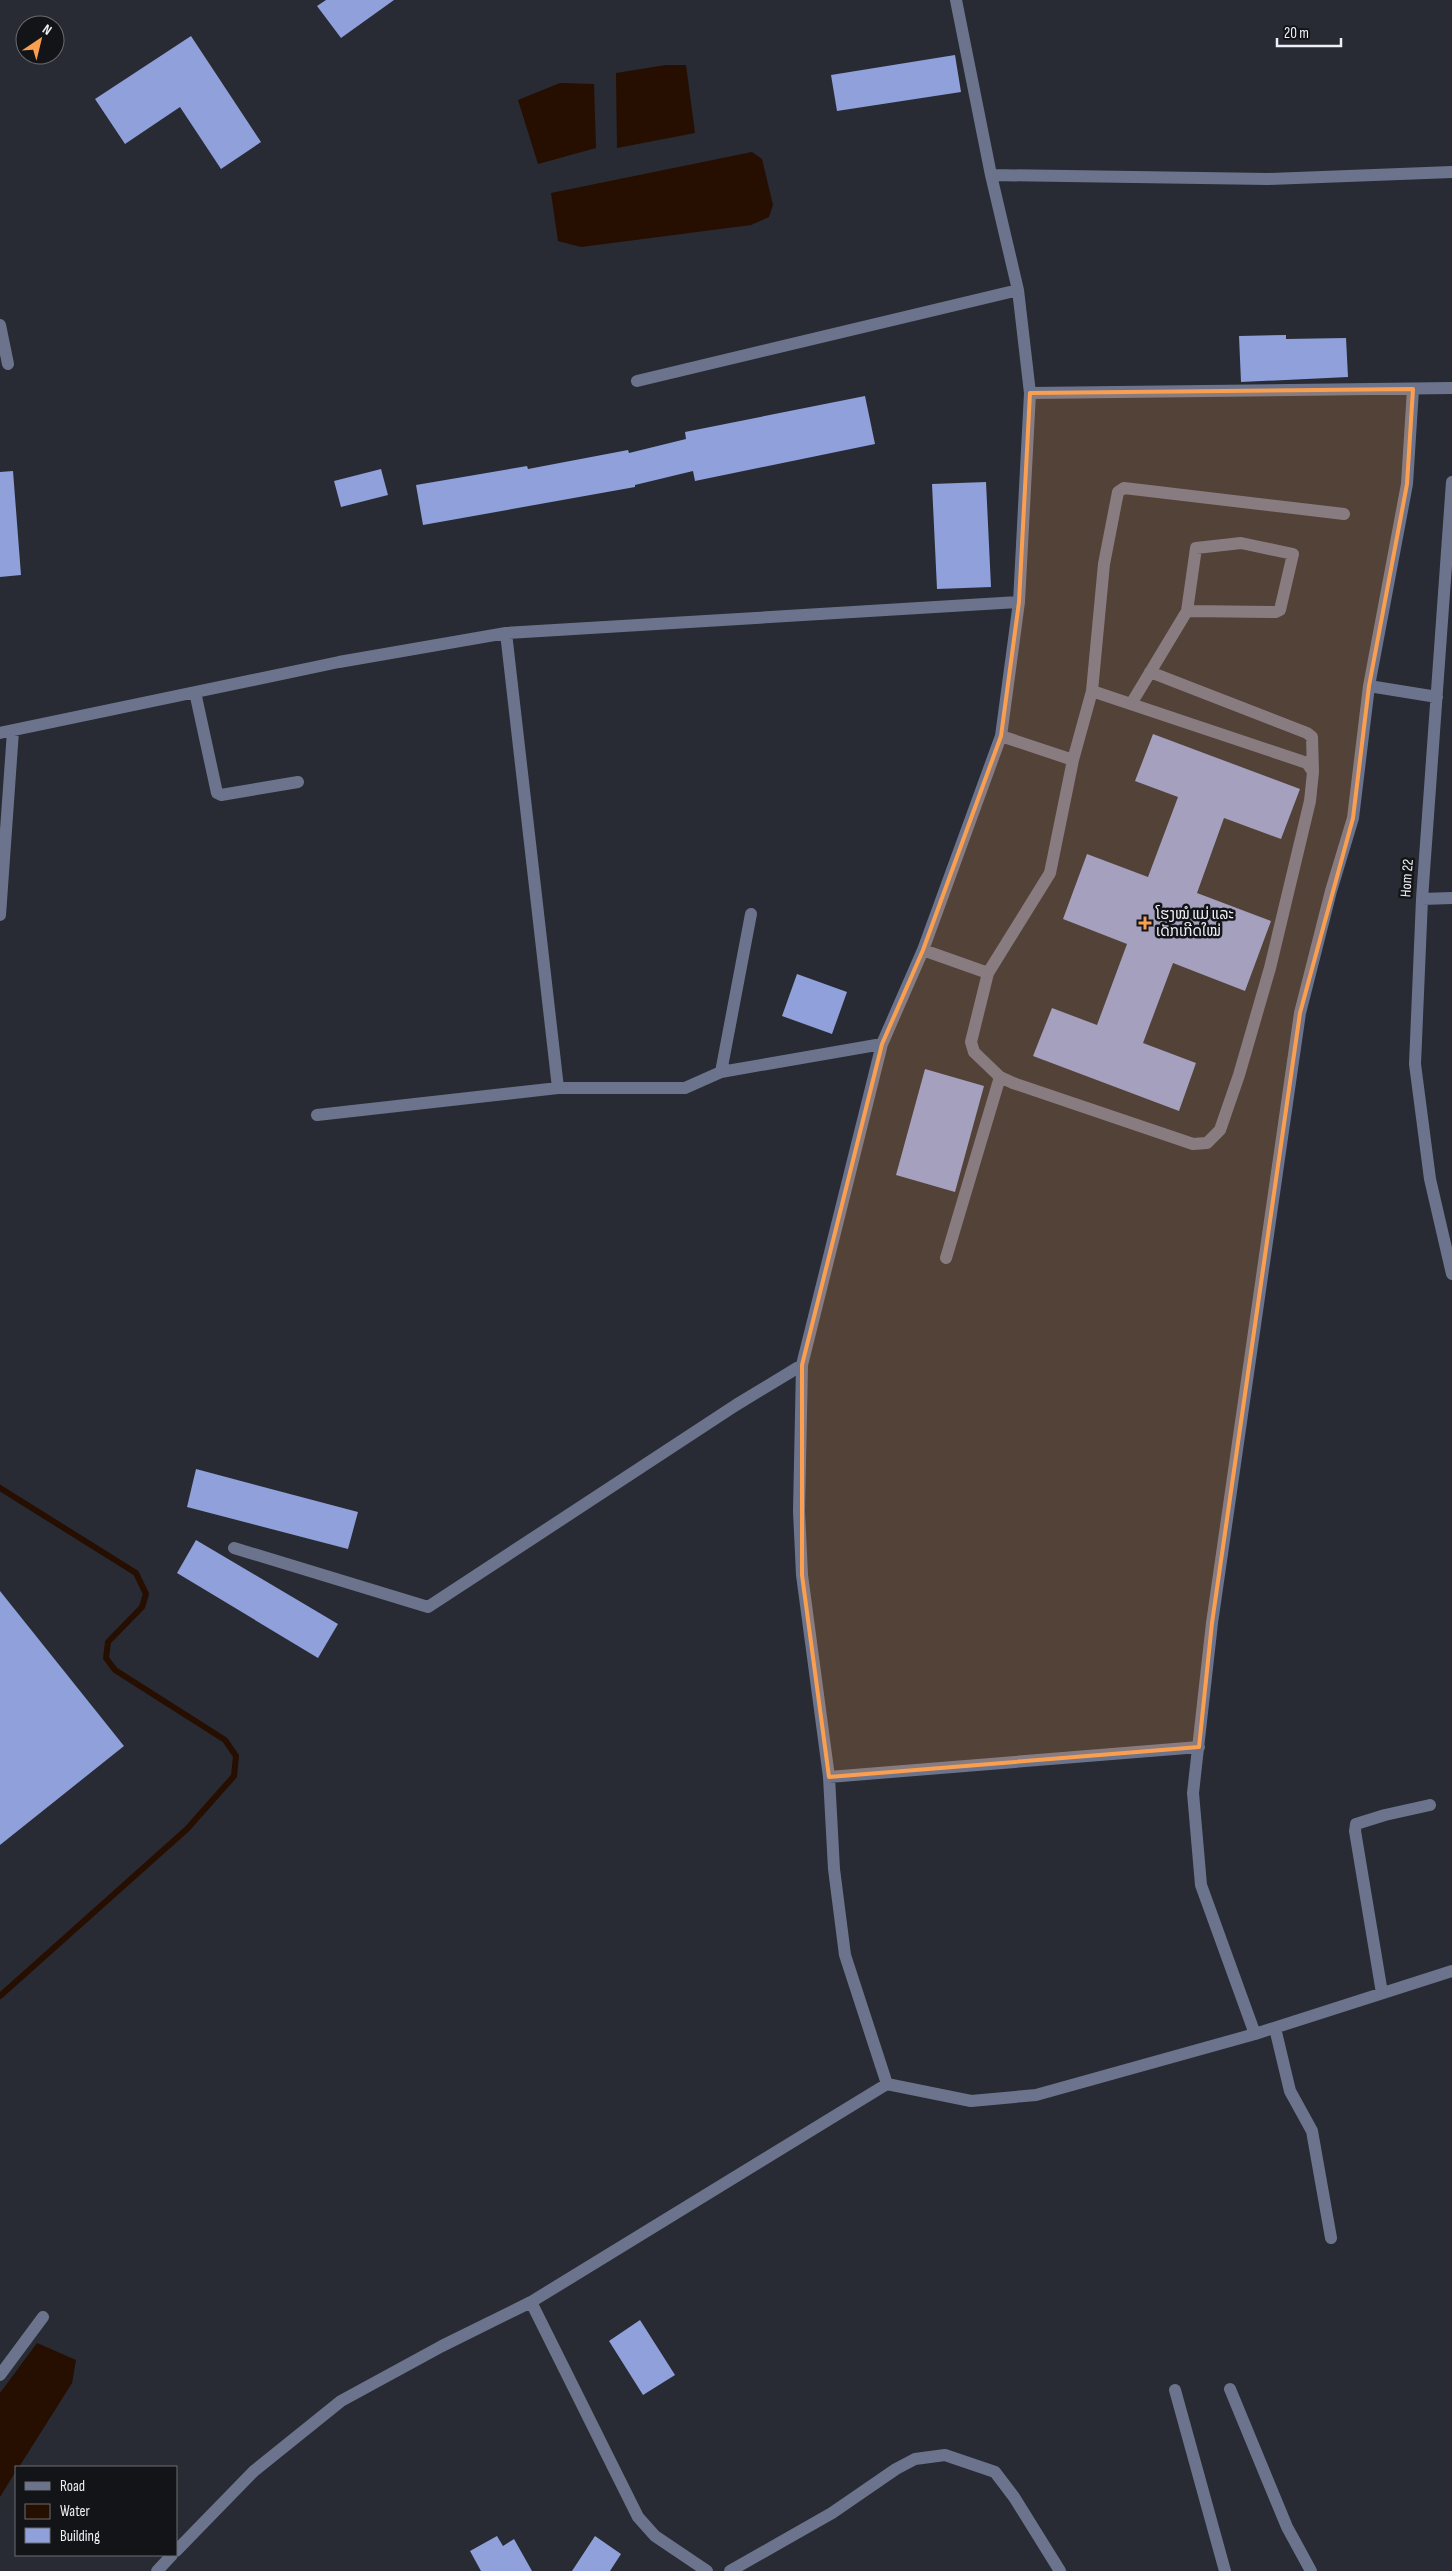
<svg xmlns="http://www.w3.org/2000/svg" width="1452" height="2571" viewBox="0 0 1452 2571" font-family="'Sofia Sans Condensed','Noto Sans Lao',sans-serif">
<style>
.water{fill:#260e00}
.lines{fill:none;stroke-linecap:round;stroke-linejoin:round}
.stream{stroke:#260e00;stroke-width:6}
.building{fill:#8fa0da}
.minor{stroke:#6c748d;stroke-width:12}
.marked{fill:#fa9f4f;fill-opacity:0.2;stroke:#fa9f4f;stroke-width:4;stroke-linejoin:round}
.poi-dot{fill:#fa9f4f;stroke:#121417;stroke-width:2}
.labels{text-anchor:middle;dominant-baseline:central;stroke-width:5;stroke-linejoin:round;paint-order:stroke}
.street-label{font-size:15px;fill:#eef0f5;stroke:#121417}
.poi-label{font-size:15px;fill:#eef0f5;stroke:#121417;text-anchor:start}
</style>
<rect width="100%" height="100%" fill="#282b33"/>
<path class="water" d="M666,65H686L695,133L617,148L616,73Z
M560,83L594,84L596,148L538,164L518,100Z
M752,152L762,159L773,205L769,217L751,225L581,247L558,241L551,193Z
M37,2343L76,2360L72,2383L19,2467H16V2471L0,2497V2393Z"/>
<g class="lines">
<path class="stream" d="M0,1488L136,1573L146,1594L142,1607L108,1642L106,1658L115,1670L225,1740L236,1756L234,1776L187,1829L0,1996"/>
</g>
<path class="building" d="M326,0H394L341,38L317,6Z
M191,36L261,142L221,169L180,107L125,144L95,99Z
M955,55L961,92L837,111L831,75Z
M1286,335V339L1346,338L1348,377L1241,382L1239,336Z
M865,396L875,444L695,481L693,471L635,485V487L423,525L416,485L527,466L528,469L628,450L629,453L686,439L685,432Z
M381,469L388,495L341,507L334,481Z
M13,471L21,575L0,577V472Z
M986,482L991,587L937,589L932,484Z
M1153,734L1300,789L1281,839L1224,818L1197,893L1271,921L1245,991L1173,963L1143,1043L1196,1063L1179,1111L1033,1056L1052,1008L1097,1025L1127,944L1063,919L1087,854L1148,877L1178,797L1135,781Z
M797,974L847,992L832,1034L782,1016Z
M925,1069L984,1086L955,1192L896,1175Z
M196,1469L358,1512L348,1549L187,1507Z
M196,1540L338,1624L318,1658L177,1573Z
M0,1591L124,1746L0,1845Z
M640,2320L675,2375L643,2395L609,2341Z
M497,2536L503,2546L514,2539L532,2571H481L470,2551Z
M595,2536L621,2554L610,2571H572Z"/>
<g class="lines">
<path class="minor" d="M991,175L1268,179L1452,172
M0,325L8,364
M637,381L1018,290
M1030,393L1452,388
M1452,482L1422,899L1415,1064L1430,1179L1452,1274
M506,633L558,1088
M1150,672L1307,733L1312,737L1313,772
M1369,686L1437,697
M1092,691L1104,564L1118,492L1124,488L1344,514
M195,692L217,793L221,795L298,782
M1131,704L1187,611L1276,612L1280,610L1293,554L1241,543L1196,548L1187,611
M0,733L339,662L506,633L1019,602
M1422,899L1452,898
M0,915L13,731
M923,950L988,973L1050,873L1073,760L1001,736
M988,973L971,1042L974,1052L1000,1077L1013,1083L1193,1144L1207,1143L1220,1130L1239,1075L1270,968L1310,801L1313,772L1307,763L1092,691L1073,760
M721,1072L751,914
M317,1115L558,1088H685L721,1072L882,1044
M946,1258L1000,1077
M234,1548L428,1607L736,1405L802,1365
M829,1777L1199,1747
M1382,1993L1355,1831L1356,1824L1385,1815L1430,1805
M1275,2028L1290,2091L1312,2131L1331,2238
M1255,2034L1201,1885L1193,1793L1212,1623L1300,1013L1331,891L1353,818L1369,686L1407,484L1413,389
M887,2084L845,1955L834,1869L829,1777L802,1575L799,1511L802,1365L882,1044L923,950L1001,736L1019,602L1030,393L1018,290L991,175L956,0
M531,2302L638,2517L655,2536L707,2571
M0,2375L43,2317
M1230,2389L1287,2527L1311,2571
M1175,2390L1225,2571
M176,2551L254,2471L341,2401L442,2346L531,2302L887,2084L971,2101L1036,2095L1255,2034L1452,1971
M157,2571L172,2555
M730,2571L832,2513L896,2469L915,2459L945,2455L995,2472L1014,2497L1060,2571"/>
</g>
<path class="marked" d="M1413,389L1407,484L1369,686L1353,818L1300,1013L1212,1623L1199,1747L829,1777L802,1575V1365L882,1044L923,950L1001,736L1019,602L1030,393Z"/>
<path class="poi-dot" d="M1142.5 915.5h5v5h5v5h-5v5h-5v-5h-5v-5h5z"/>
<g class="labels">
<g class="street-label">
<text transform="translate(1407 878) rotate(-86)">Hom 22</text>
</g>
<g class="poi-label">
<text x="1156" y="914">ໂຮງໝໍ ແມ່ ແລະ<tspan x="1156" dy="17">ເດັກເກີດໃໝ່</tspan></text>
</g>
</g>
<rect x="15" y="2466" width="162" height="90" fill="#121417" stroke="#6a6c70"/>
<rect x="25" y="2482" width="25" height="8" fill="#6c748d" stroke="#6a6c70"/>
<text x="60" y="2491" font-size="15" fill="#eef0f5">Road</text>
<rect x="25" y="2504" width="25" height="15" fill="#260e00" stroke="#6a6c70"/>
<text x="60" y="2516" font-size="15" fill="#eef0f5">Water</text>
<rect x="25" y="2528" width="25" height="15" fill="#8fa0da" stroke="#6a6c70"/>
<text x="60" y="2541" font-size="15" fill="#eef0f5">Building</text>
<g transform="translate(40 40) rotate(35)"><circle r="24" fill="#121417" stroke="#6a6c70"/>
<path d="M0-4L9 19L0 12L-9 19Z" fill="#fa9f4f"/>
<text y="-8" font-size="14" font-weight="bold" text-anchor="middle" fill="#eef0f5">N</text>
</g>
<path d="M1277 38v8h64v-8" fill="none" stroke="#eef0f5" stroke-width="2.5"/>
<text x="1284" y="38" font-size="15" fill="#eef0f5" stroke="#121417" stroke-width="4" paint-order="stroke">20 m</text>
</svg>
